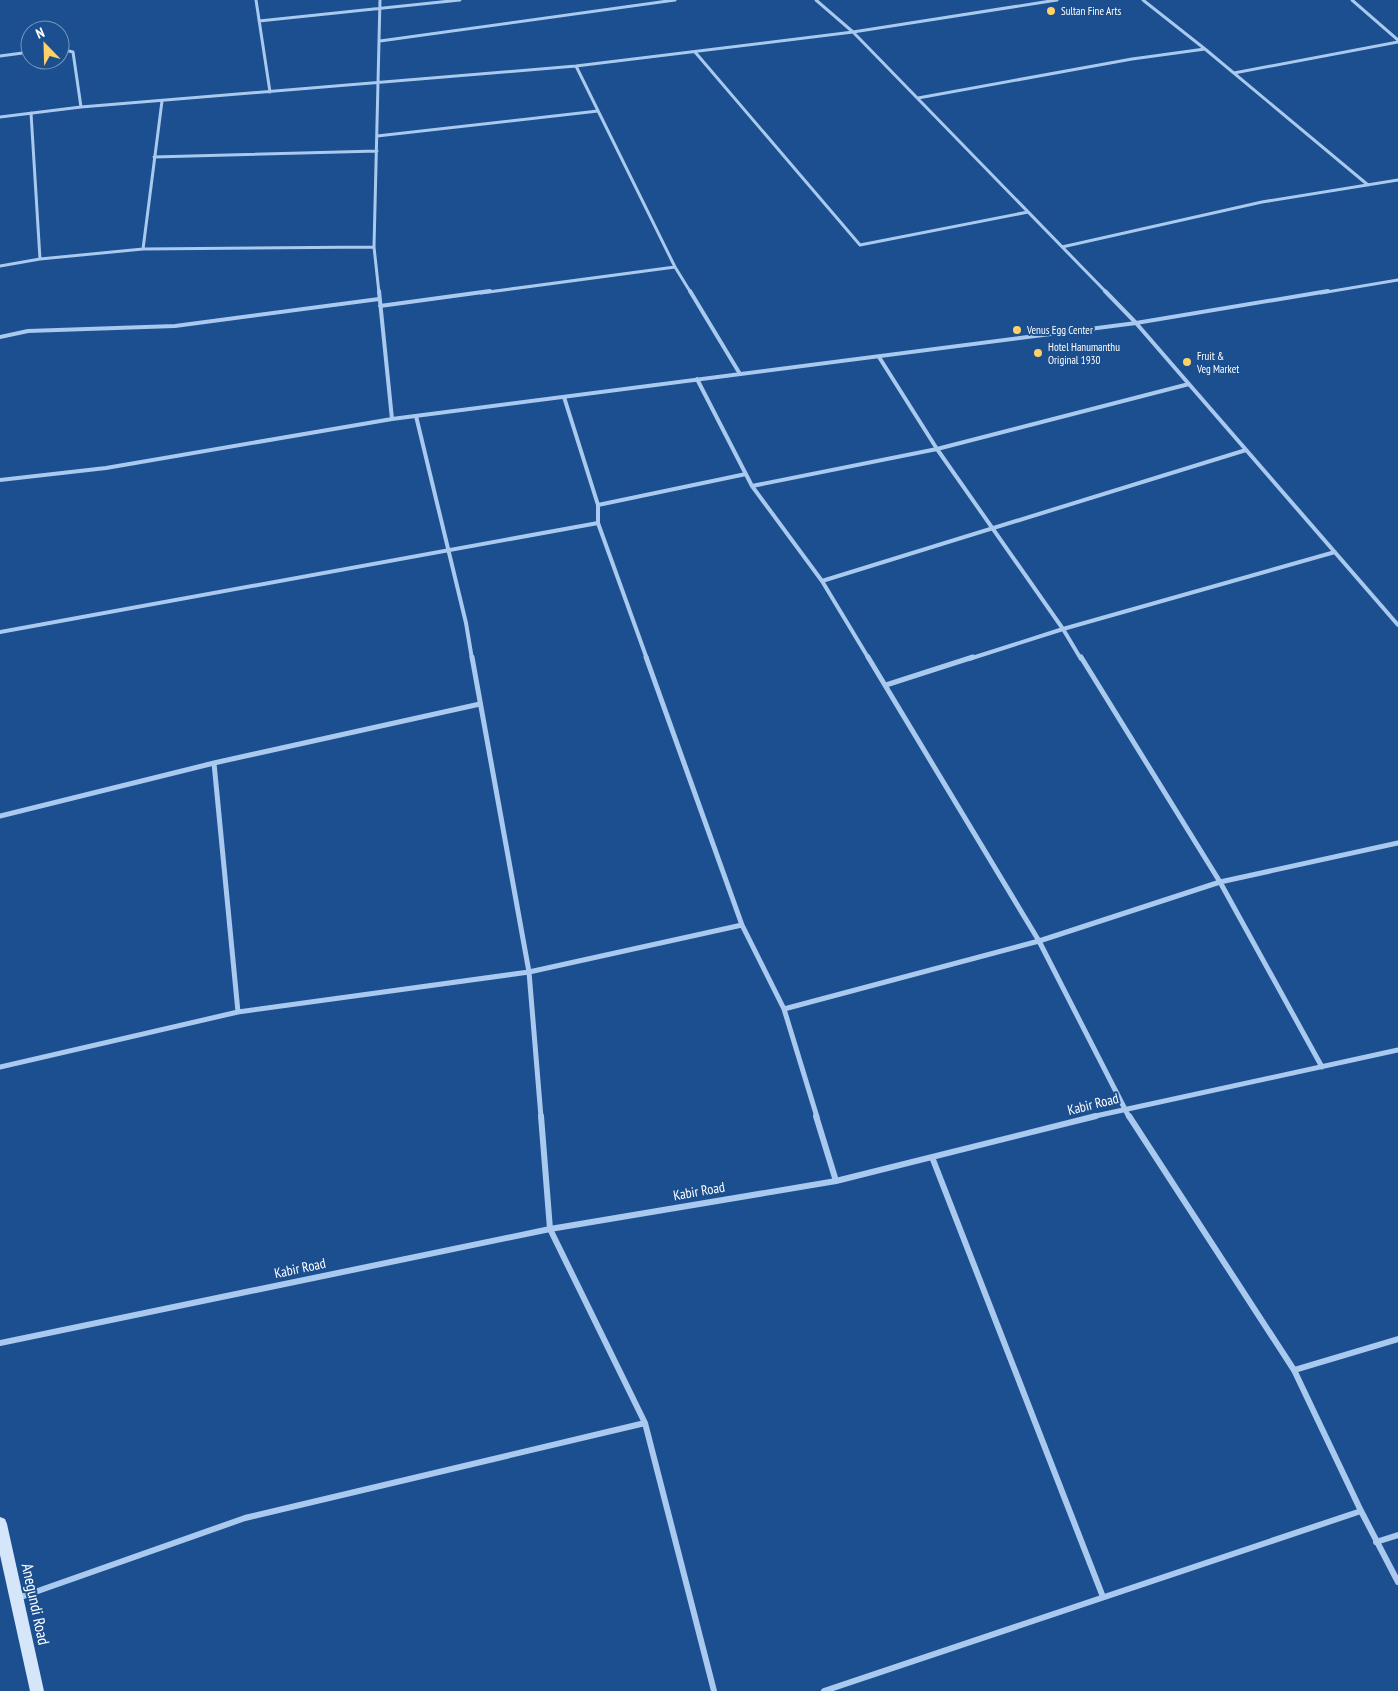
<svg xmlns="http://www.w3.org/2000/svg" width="1398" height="1691" viewBox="0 0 1398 1691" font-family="'PT Sans Narrow',sans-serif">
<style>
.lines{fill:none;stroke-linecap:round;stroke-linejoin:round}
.street-far3{stroke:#a9c9ee;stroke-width:3}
.street-far2{stroke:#a9c9ee;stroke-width:4}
.street-far1{stroke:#a9c9ee;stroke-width:5}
.street{stroke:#a9c9ee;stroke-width:6}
.secondary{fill:#d6e6fa;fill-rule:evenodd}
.poi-dot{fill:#ffd166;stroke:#1b4f8f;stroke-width:2}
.labels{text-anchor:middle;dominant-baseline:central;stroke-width:4;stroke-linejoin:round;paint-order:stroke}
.far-poi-label{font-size:11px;fill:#fff;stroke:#1b4f8f;text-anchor:start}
.street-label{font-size:14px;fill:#fff;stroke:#1b4f8f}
.near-street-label{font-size:16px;fill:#fff;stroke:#1b4f8f}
</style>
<rect width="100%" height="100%" fill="#1b4f8f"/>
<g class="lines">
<path class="street-far3" d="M256,0L270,92
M816,0L853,32L1107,293
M1143,0L1205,49L1368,185
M1352,0L1398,40
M259,21L460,0
M380,41L675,0
M60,49L73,52L81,107
M695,52L860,245L1028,212
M0,56L30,52
M576,66L675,267L691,293
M1234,73L1398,42
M918,98L1132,59L1205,49
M31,113L40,259
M0,117L81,107L576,66L853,32L1057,0
M377,136L598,111
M154,157L377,151
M1062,247L1262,202L1398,180
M143,249L162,101
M0,266L40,259L143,249L374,247
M379,293L374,247L380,0
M481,293L675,267
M1321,293L1398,280"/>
<path class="street-far2" d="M379,291L392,419
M690,291L740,374
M1105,291L1136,323L1398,625
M380,306L490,291
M0,337L28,331L175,326L379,299
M879,357L937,449L1063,629L1081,659
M697,379L752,486L822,581L869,659
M564,397L598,505V523L647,659
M416,416L466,623L472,659
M0,480L106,468L392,419L1136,323L1328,291
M752,486L937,449L1189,384
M598,505L746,474
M822,581L1246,450
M0,632L598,523
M969,659L1063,629L1335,552"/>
<path class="street-far1" d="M472,657L529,972L541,1117
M646,657L742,925L784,1009L817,1117
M868,657L1039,941L1129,1117
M1081,657L1220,882L1322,1067
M886,685L973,657
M214,763L238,1012
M0,816L214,763L480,704
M784,1009L1039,941L1220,882L1398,843
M0,1067L238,1012L529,972L742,925
M1091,1117L1398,1050"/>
<path class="street" d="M541,1116L550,1229L645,1423L714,1691
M816,1116L836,1181
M1129,1116L1294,1370L1361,1511L1398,1582
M932,1157L1103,1597
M0,1343L550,1229L836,1181L1096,1116
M1294,1370L1398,1339
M1376,1542L1398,1535
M18,1598L245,1518L645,1423
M824,1691L1361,1511"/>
<path class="secondary" d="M0,1517L5,1519L7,1524L44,1691H30L0,1555Z"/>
</g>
<g class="poi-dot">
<circle cx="1051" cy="11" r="5"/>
<circle cx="1017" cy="330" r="5"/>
<circle cx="1038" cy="353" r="5"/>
<circle cx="1187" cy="362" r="5"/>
</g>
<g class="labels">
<g class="far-poi-label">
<text x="1061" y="11">Sultan Fine Arts</text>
<text x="1027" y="330">Venus Egg Center</text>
<text x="1048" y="347">Hotel Hanumanthu<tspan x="1048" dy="13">Original 1930</tspan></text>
<text x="1197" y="356">Fruit &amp;<tspan x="1197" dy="13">Veg Market</tspan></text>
</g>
<g class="street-label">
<text transform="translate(1093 1104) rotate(-14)">Kabir Road</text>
<text transform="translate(699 1191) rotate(-10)">Kabir Road</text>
<text transform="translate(300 1268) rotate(-12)">Kabir Road</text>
</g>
<g class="near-street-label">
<text transform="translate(36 1604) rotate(78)">Anegundi Road</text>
</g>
</g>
<g transform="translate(45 45) rotate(337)"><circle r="24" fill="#1b4f8f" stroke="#7695bc"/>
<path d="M0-4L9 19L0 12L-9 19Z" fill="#ffd166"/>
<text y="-8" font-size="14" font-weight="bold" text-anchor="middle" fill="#ffffff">N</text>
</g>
</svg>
